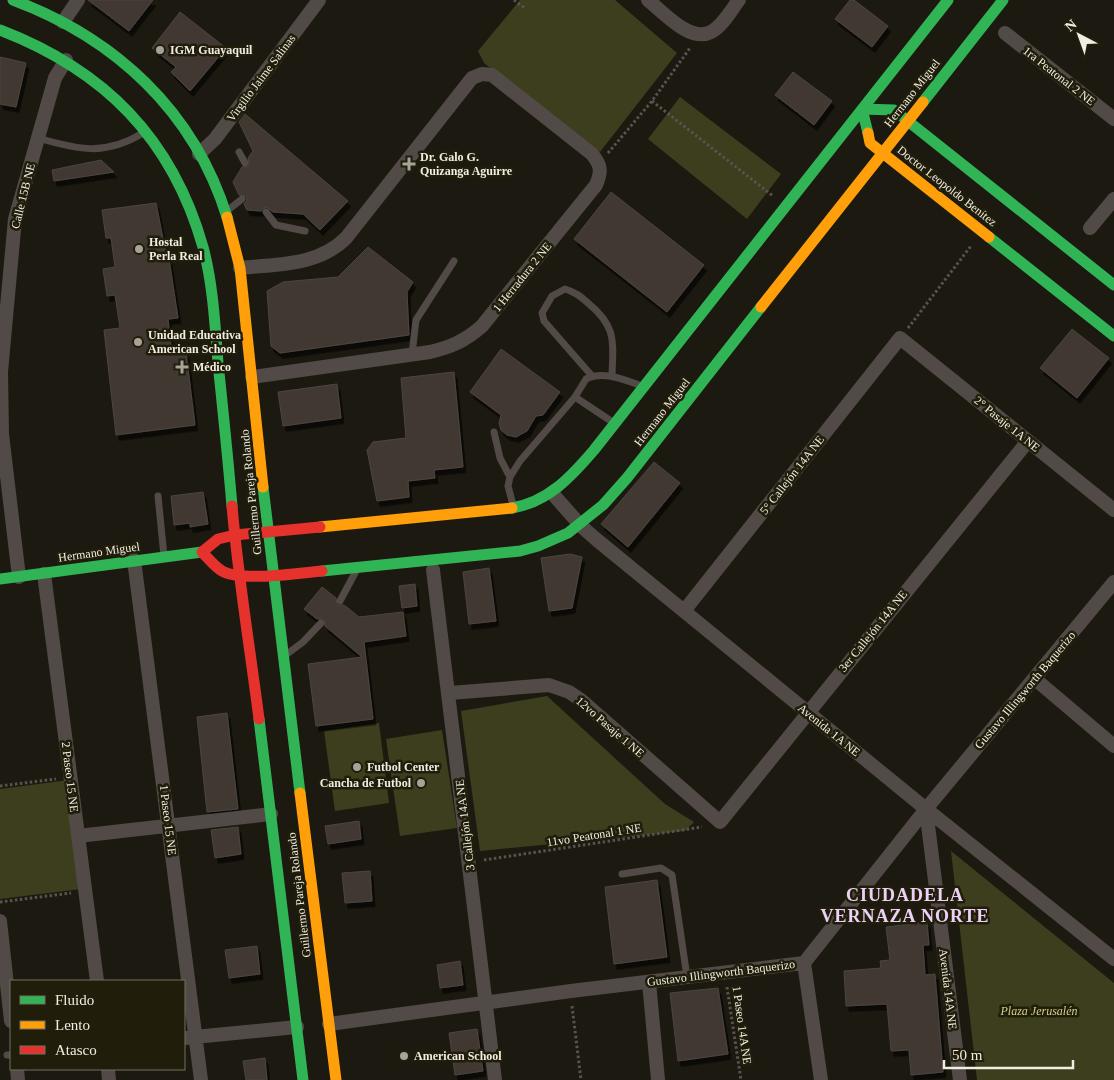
<svg xmlns="http://www.w3.org/2000/svg" width="1114" height="1080" viewBox="0 0 1114 1080" font-family="Georgia,serif">
<style>
.green{fill:#3d3e1d}
.building{fill:#423833;stroke:#4b4540;filter:url(#shadow)}
.lines{fill:none;stroke-linecap:round;stroke-linejoin:round}
.path{stroke:#58534e;stroke-width:3;stroke-dasharray:2.5 2.5;stroke-linecap:butt}
.lane{stroke:#514a47;stroke-width:7}
.street{stroke:#514a47;stroke-width:14}
.fast{stroke:#30b455;stroke-width:11}
.slow{stroke:#ff9f0a;stroke-width:11}
.jam{stroke:#e5322d;stroke-width:11}
.poi-dot{fill:#a6a398;stroke:#211d0b;stroke-width:2}
.labels{text-anchor:middle;dominant-baseline:central;stroke-width:5;stroke-linejoin:round;paint-order:stroke}
.poi-label{font-size:12px;font-weight:bold;fill:#f0ede2;stroke:#211d0b;text-anchor:start}
.street-label{font-size:12px;fill:#f0ede2;stroke:#211d0b}
.park-label{font-size:12px;font-style:italic;fill:#d0d38b;stroke:#211d0b}
.district-label{font-size:18px;font-weight:bold;letter-spacing:1px;fill:#ebd0f7;stroke:#211d0b}
</style>
<defs>
<filter id="shadow"><feDropShadow dx="3" dy="5.5" stdDeviation="0" flood-color="#0009"/></filter>
</defs>
<rect width="100%" height="100%" fill="#1c1a10"/>
<path class="green" d="M520,0H615L677,53L600,152L484,63L478,51Z
M680,97L781,174L747,219L648,139Z
M547,696L665,804L694,822L685,831L480,851L461,711Z
M379,723L389,803L335,811L324,731Z
M442,730L457,828L400,836L386,739Z
M69,780L81,889L0,899V789Z
M951,851L1114,983V1080H977Z"/>
<path class="building" d="M88,0H153L129,31Z
M850,0H854L888,26L872,47L835,19Z
M180,12L226,48L190,91L171,72L176,67L152,48Z
M0,57L26,63L16,107L0,104Z
M793,72L832,101L814,125L775,95Z
M245,114L348,201L320,230L303,214L273,212L266,207L261,211L247,210L244,204L247,200L246,196L239,195L233,182L242,167L249,166L248,158L253,151L239,122Z
M101,160L114,172L54,181L52,170Z
M611,192L704,265L667,312L574,239Z
M156,203L167,259H169L178,318L168,319L172,354L186,352L195,425L116,435L104,330L120,328L115,295L107,296L103,269L115,267L111,238H106L102,210Z
M368,247L413,282L407,292L409,335L280,353L271,346L267,291L283,282L338,277Z
M1072,329L1109,358L1077,398L1040,368Z
M501,349L560,392L543,415L536,416L527,431L516,437L507,435L501,430L499,423L501,415L470,392Z
M454,372L463,467L434,470L435,478L408,481L409,497L377,501L367,450L373,442L406,438L401,378Z
M337,384L341,418L283,426L278,392Z
M654,462L680,483L628,547L601,524Z
M203,492L208,524L190,527V523L174,525L171,496Z
M570,554L582,557L572,608L549,611L541,558Z
M489,568L496,621L469,624L463,572Z
M415,584L417,606L402,608L399,586Z
M322,587L336,598L337,605H344L359,617L403,612L406,636L364,642L373,719L316,726L308,664L362,657L325,626L324,619H317L304,609Z
M227,713L238,809L207,812L197,717Z
M359,821L361,839L328,844L325,826Z
M238,827L241,854L215,858L211,830Z
M370,871L372,901L345,903L342,873Z
M657,880L667,957L614,964L605,887Z
M927,922L929,945H923L925,975L935,974L943,1072L911,1075L909,1050L891,1051L887,1004L846,1006L844,971L881,968L880,961L890,960L886,927Z
M257,946L260,974L229,978L225,950Z
M460,961L463,985L440,988L437,965Z
M718,988L728,1054L678,1061L670,993Z
M477,1029L483,1071L455,1075L449,1033Z
M265,1058L267,1080H246L243,1061Z"/>
<g class="lines">
<path class="path" d="M514,0L526,9
M652,101L773,196
M608,153L652,101L690,48
M908,328L971,246
M0,786L56,779
M484,860L702,827
M0,902L71,893
M727,987L741,1080
M572,1006L581,1080"/>
<path class="lane" d="M38,138C79,150 105,156 143,133
M239,152L245,163
M228,210L242,199
M266,212L276,225L305,231
M412,354L416,320L454,261
M592,376L544,321L542,313L552,296L565,289C575,292 580,296 588,303C617,327 613,341 612,376
M575,397L614,423
M494,432L500,458L510,477
M158,496L164,556
M513,505L508,486L510,477L520,461L575,397L586,379C604,370 624,380 642,386
M340,601L356,571
M287,654L303,642L321,623
M622,874L661,868L672,875L687,977
M7,1055H11"/>
<path class="street" d="M648,0C663,12 690,43 711,32C723,26 731,10 739,0
M63,22L78,0
M1005,33L1114,119
M199,154L215,139L319,0
M1090,228L1114,199
M240,268C278,264 318,266 346,238L472,78L482,74L492,75L592,154C601,165 602,171 596,185L482,326C465,341 451,347 430,352L252,377
M552,493L581,526L597,540L926,809L1114,959
M134,560L201,1080
M433,570L495,1080
M44,574L97,981
M19,577L2,434L1,372L15,219L55,78L66,60
M684,611L900,338L1114,510
M1035,679L1114,746
M450,693L549,685L569,692L581,700L720,822L1028,441
M926,809L960,1080
M78,836L271,814
M0,921L11,1021
M804,963L821,1080
M649,982L658,1080
M329,1024L571,991L804,963L926,809L1114,582
M184,1038L297,1027
M17,1069L18,1080
M108,1069L109,1080"/>
<path class="fast" d="M13,0C115,38 194,111 227,217
M0,30C104,70 172,138 203,247C213,284 215,325 218,363C223,411 228,458 232,506
M923,102L1003,0
M868,133L862,109L894,110L1114,285
M989,237L1114,336
M263,487L300,793
M512,508C548,502 571,477 594,450L948,0
M322,571L520,551L538,546L568,533L603,505L627,478L761,307
M0,579L202,552
M259,719L303,1080"/>
<path class="slow" d="M868,133L870,143L989,237
M227,217L240,268L263,487
M761,307L923,102
M320,527L512,508
M300,793L336,1080"/>
<path class="jam" d="M232,506C238,577 250,648 259,719
M320,527L235,535L218,539L202,552C208,558 215,567 222,571C241,582 299,573 322,571"/>
</g>
<g class="poi-dot">
<circle cx="160" cy="50" r="5"/>
<path d="M406.5 156.5h5v5h5v5h-5v5h-5v-5h-5v-5h5z"/>
<circle cx="139" cy="249" r="5"/>
<circle cx="138" cy="342" r="5"/>
<path d="M179.5 359.5h5v5h5v5h-5v5h-5v-5h-5v-5h5z"/>
<circle cx="357" cy="767" r="5"/>
<circle cx="421" cy="783" r="5"/>
<circle cx="404" cy="1056" r="5"/>
</g>
<g class="labels">
<g class="poi-label">
<text x="170" y="50">IGM Guayaquil</text>
<text x="420" y="157">Dr. Galo G.<tspan x="420" dy="14">Quizanga Aguirre</tspan></text>
<text x="149" y="242">Hostal<tspan x="149" dy="14">Perla Real</tspan></text>
<text x="148" y="335">Unidad Educativa<tspan x="148" dy="14">American School</tspan></text>
<text x="193" y="367">Médico</text>
<text x="367" y="767">Futbol Center</text>
<text x="411" y="783" text-anchor="end">Cancha de Futbol</text>
<text x="414" y="1056">American School</text>
</g>
<g class="street-label">
<text transform="translate(1059 76) rotate(38)">1ra Peatonal 2 NE</text>
<text transform="translate(261 78) rotate(-53)">Virgilio Jaime Salinas</text>
<text transform="translate(912 93) rotate(-52)">Hermano Miguel</text>
<text transform="translate(947 186) rotate(38)">Doctor Leopoldo Benítez</text>
<text transform="translate(23 196) rotate(-76)">Calle 15B NE</text>
<text transform="translate(522 277) rotate(-51)">1 Herradura 2 NE</text>
<text transform="translate(662 412) rotate(-52)">Hermano Miguel</text>
<text transform="translate(1007 424) rotate(39)">2° Pasaje 1A NE</text>
<text transform="translate(792 475) rotate(-52)">5° Callejón 14A NE</text>
<text transform="translate(251 492) rotate(-96)">Guillermo Pareja Rolando</text>
<text transform="translate(99 552) rotate(-8)">Hermano Miguel</text>
<text transform="translate(873 631) rotate(-51)">3er Callejón 14A NE</text>
<text transform="translate(1025 690) rotate(-50)">Gustavo Illingworth Baquerizo</text>
<text transform="translate(610 727) rotate(41)">12vo Pasaje 1 NE</text>
<text transform="translate(829 730) rotate(39)">Avenida 1A NE</text>
<text transform="translate(70 777) rotate(83)">2 Paseo 15 NE</text>
<text transform="translate(168 820) rotate(83)">1 Paseo 15 NE</text>
<text transform="translate(465 825) rotate(-97)">3 Callejón 14A NE</text>
<text transform="translate(594 835) rotate(-9)">11vo Peatonal 1 NE</text>
<text transform="translate(299 895) rotate(-97)">Guillermo Pareja Rolando</text>
<text transform="translate(721 973) rotate(-7)">Gustavo Illingworth Baquerizo</text>
<text transform="translate(948 989) rotate(83)">Avenida 14A NE</text>
<text transform="translate(742 1025) rotate(82)">1 Paseo 14A NE</text>
</g>
<g class="park-label">
<text x="1039" y="1011">Plaza Jerusalén</text>
</g>
<g class="district-label">
<text x="905" y="895">CIUDADELA<tspan x="905" dy="21">VERNAZA NORTE</tspan></text>
</g>
</g>
<rect x="10" y="980" width="175" height="90" fill="#211d0b" stroke="#747061"/>
<rect x="20" y="996" width="25" height="8" fill="#30b455" stroke="#747061"/>
<text x="55" y="1005" font-size="15" fill="#f0ede2">Fluido</text>
<rect x="20" y="1021" width="25" height="8" fill="#ff9f0a" stroke="#747061"/>
<text x="55" y="1030" font-size="15" fill="#f0ede2">Lento</text>
<rect x="20" y="1046" width="25" height="8" fill="#e5322d" stroke="#747061"/>
<text x="55" y="1055" font-size="15" fill="#f0ede2">Atasco</text>
<g transform="translate(1079 35) rotate(319)" stroke="#211d0b" stroke-width="4" paint-order="stroke">
<path d="M0-4L9 19L0 12L-9 19Z" fill="#f0ede2"/>
<text y="-8" font-size="14" font-weight="bold" text-anchor="middle" fill="#f0ede2">N</text>
</g>
<path d="M944 1060v8h129v-8" fill="none" stroke="#f0ede2" stroke-width="2.5"/>
<text x="952" y="1060" font-size="15" fill="#f0ede2" stroke="#211d0b" stroke-width="4" paint-order="stroke">50 m</text>
</svg>
